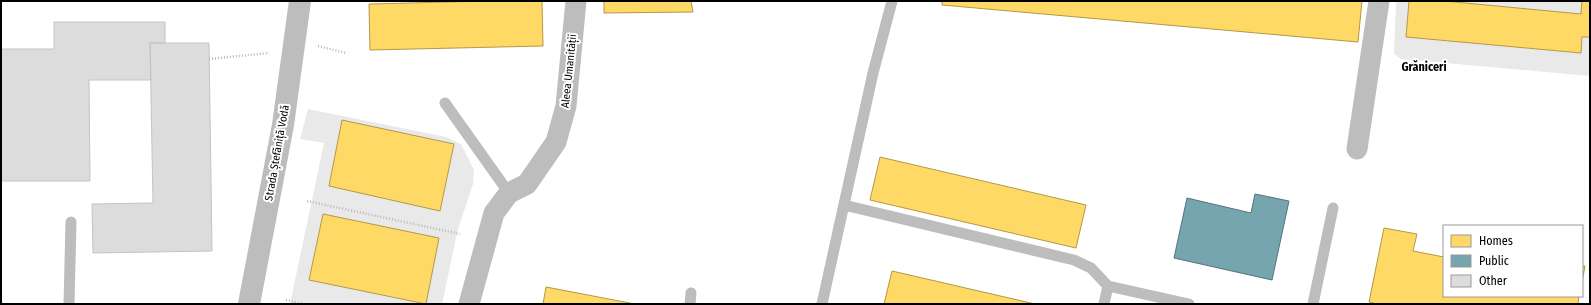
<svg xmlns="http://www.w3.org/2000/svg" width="1591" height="305" viewBox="0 0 1591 305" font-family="'Fira Sans Condensed',sans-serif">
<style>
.green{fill:#e9e9e9;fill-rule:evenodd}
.homes{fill:#ffd966;stroke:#b29847}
.public{fill:#76a5af;stroke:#53747a}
.building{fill:#dcdcdc;stroke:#c4c4c4}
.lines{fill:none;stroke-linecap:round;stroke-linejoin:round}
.path{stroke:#b8b8b8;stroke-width:2.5;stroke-dasharray:1 2;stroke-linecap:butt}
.service{stroke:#bdbdbd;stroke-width:11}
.minor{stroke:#bdbdbd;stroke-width:21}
.tertiary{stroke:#bdbdbd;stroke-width:22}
.labels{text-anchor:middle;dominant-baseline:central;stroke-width:4;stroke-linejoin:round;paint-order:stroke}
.street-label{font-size:11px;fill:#000;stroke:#fff}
.neighbourhood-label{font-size:12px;font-weight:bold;fill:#000;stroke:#fff}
</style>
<rect width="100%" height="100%" fill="#fff"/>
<path class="green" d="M1396,1H1409L1406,37L1581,53L1582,37H1590V76L1401,59L1394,54Z
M1444,1H1582L1581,14Z
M308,109L446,137L461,144L474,170L473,184L458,229L442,304H426L439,238L323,214L310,280L424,304H290L324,143L300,139ZM342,121L454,144L440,210L329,186Z"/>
<path class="homes" d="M487,1H542L543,46L370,50L369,4Z
M604,1H691L693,12L604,13Z
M942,1H1362L1358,42L942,5Z
M1409,1H1444L1581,14L1582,1H1590V37H1582L1581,53L1406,37Z
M342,120L454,144L440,211L329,186Z
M880,157L1086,205L1076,248L870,200Z
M323,214L439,238L426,304L309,280Z
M1384,228L1417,234L1413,251L1444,257V296H1579L1578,304H1377L1369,302Z
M1582,266H1585L1582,282Z
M892,271L1035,304H884Z
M546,287L635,304H543Z"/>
<path class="public" d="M1255,194L1289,201L1272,280L1174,258L1187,198L1251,213Z"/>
<path class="building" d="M54,22H165V43H150L151,80H89L90,181H1V49H54Z
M150,43H209L212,251L93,253L92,204L153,203Z"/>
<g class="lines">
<path class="path" d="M318,46L346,53
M209,59L269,53
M307,201L460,234
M286,300L304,304"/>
<path class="service" d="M445,103L509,193
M844,205L1074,260L1091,268L1108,286L1189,304
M69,304L71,222
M690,304L691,293
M822,304L873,73L892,1
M1104,304L1108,286
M1313,304L1333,208"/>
<path class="minor" d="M1357,149L1379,1
M469,304L494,213L509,193L527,184L556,142L566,106L576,1"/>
<path class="tertiary" d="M249,304L283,125L300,1"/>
</g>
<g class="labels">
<g class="street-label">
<text transform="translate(569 71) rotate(-84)">Aleea Umanității</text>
<text transform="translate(277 153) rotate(-80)">Strada Ștefăniță Vodă</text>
</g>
<g class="neighbourhood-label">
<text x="1424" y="67">Grăniceri</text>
</g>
</g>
<rect width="1591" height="305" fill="none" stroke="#000000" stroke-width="4"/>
<rect x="1443" y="225" width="140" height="72" fill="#ffffff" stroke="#999999"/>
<rect x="1451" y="235" width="20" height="12" fill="#ffd966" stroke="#999999"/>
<text x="1479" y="245" font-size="12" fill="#000000">Homes</text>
<rect x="1451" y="255" width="20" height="12" fill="#76a5af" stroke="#999999"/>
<text x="1479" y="265" font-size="12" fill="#000000">Public</text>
<rect x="1451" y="275" width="20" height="12" fill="#dcdcdc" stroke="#999999"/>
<text x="1479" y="285" font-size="12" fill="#000000">Other</text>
</svg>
